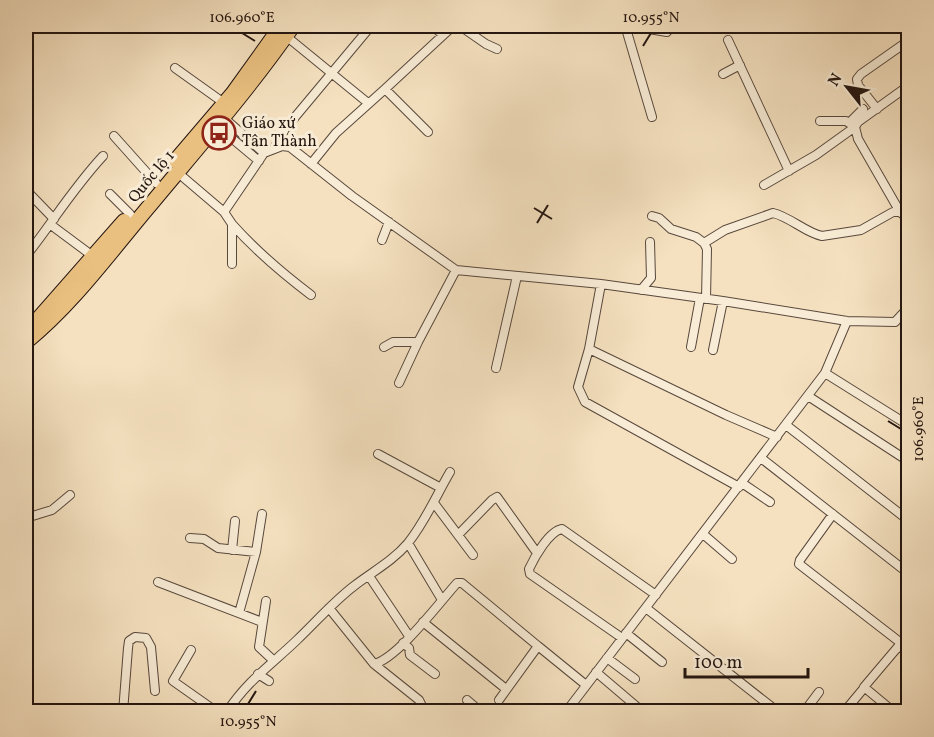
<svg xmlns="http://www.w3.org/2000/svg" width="934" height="737" viewBox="0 0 934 737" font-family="Vollkorn,serif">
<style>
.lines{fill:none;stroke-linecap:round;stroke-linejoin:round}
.minor-casing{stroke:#58483c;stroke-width:10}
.trunk-casing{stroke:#231510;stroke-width:16}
.minor{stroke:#f8ecd6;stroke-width:8}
.trunk{stroke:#eac080;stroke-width:14}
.ticks{fill:none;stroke:#231510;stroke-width:2}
.labels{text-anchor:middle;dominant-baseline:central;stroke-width:6;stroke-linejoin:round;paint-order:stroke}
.poi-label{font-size:16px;fill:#231510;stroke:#f8ecd6;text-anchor:start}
.street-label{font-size:16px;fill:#231510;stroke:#f8ecd6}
.neatline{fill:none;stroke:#231510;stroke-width:2}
.ticks-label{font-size:15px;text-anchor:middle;fill:#231510}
</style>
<rect width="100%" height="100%" fill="#f5e1c0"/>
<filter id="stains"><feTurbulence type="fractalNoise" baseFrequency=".00333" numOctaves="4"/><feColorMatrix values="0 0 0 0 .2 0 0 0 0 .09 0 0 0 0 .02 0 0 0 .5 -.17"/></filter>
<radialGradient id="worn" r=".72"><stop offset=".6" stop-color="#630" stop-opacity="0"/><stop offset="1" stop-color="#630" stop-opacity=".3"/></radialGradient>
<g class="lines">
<g class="minor-casing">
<path id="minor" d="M433,26L443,35
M460,26L486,44L497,49
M286,36L368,103
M728,40L789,171
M175,68L224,103
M723,74L740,65
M385,89L453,26
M877,109L858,85L857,79L861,74L908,41
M652,117L627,32L628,28L631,26L667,32L671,26
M224,118L264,153L224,212
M849,123L863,109
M217,126L259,161
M114,136L156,183
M274,149L285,129L371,26
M264,153L282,146L290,147L352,196L456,270L601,284L723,301L847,321L895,322L908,308
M311,164L336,133L385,89L428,132
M177,172L224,212L232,224V264
M764,185L816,155L855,127L846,121H820
M26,190L54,219
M110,194L130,214
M900,212L858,139L855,127L858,122L908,86
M652,216L659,218L671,229L696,237L704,243L707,249L706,299
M232,224C256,251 282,273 311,295
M51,225L94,257
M382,240L389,222
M704,243L725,230L773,213C790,217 806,233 822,236L861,230L893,212H900L908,219
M26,256C52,223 74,187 103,156
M601,284L589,349L578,387L585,402L739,487
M641,290L651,278L650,242
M384,347L393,342H418L456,270
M691,347L700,298
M589,349L726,415L777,437
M713,350L723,301
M496,368L517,276
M825,373L908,425
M399,383L418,342
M808,396L908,461
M786,425L908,520
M378,454L441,488
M761,458L908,573
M742,483L770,502
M434,503L473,555
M833,514L800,560L799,564L901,643
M26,518L52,510L70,495
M703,534L732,559
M458,535L492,500L497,497L537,553
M190,538L204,539L218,548L256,552
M408,543L442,600
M232,550L235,521
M369,576L409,636
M158,582L262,622
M266,601L259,647L273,660
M329,608L374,664C398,658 439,603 457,583H462L538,646L499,700
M646,608L778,712
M239,613L256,552L262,514
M423,622L506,689
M626,633L662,662
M622,638L530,574L529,569C534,558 549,531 562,529L656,595
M403,643L409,648L410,655L435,674
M538,646L586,685
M899,646L908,653
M191,650L173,681L217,712
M607,658L635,679
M374,664L419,700L422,706L419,712
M596,672L643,712
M258,674L269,681
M467,700L481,712
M123,712L128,648L129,641L135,637L146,638L151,647L155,691
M227,712C247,681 272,664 297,640C316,622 333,602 354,586C372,572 393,561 408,543C425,522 436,496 450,472
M566,712L825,373L847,321
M804,712L819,692
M844,712L864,688
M894,712L864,687L908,635"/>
</g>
<g class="trunk-casing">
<path id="trunk" d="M175,161L233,93L281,26
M26,328L37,320L124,221
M26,342C74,303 111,251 151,204C200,145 250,88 293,26"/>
</g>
<use href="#minor" class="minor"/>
<use href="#trunk" class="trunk"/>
</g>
<path class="ticks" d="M242,33L255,41M643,46L651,33M534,208L552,219M537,223L548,205M888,421L901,429M248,704L256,691"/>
<defs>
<g id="bus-ring" transform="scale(1.725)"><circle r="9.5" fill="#f8ecd6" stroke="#8f2418" stroke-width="1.5"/><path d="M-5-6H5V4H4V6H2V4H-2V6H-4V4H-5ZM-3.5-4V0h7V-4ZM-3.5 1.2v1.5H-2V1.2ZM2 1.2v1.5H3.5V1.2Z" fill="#8f2418"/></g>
</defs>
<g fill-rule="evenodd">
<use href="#bus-ring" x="219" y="133"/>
</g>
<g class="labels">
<g class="poi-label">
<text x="242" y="124">Giáo xứ<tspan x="242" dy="18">Tân Thành</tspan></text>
</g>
<g class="street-label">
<text transform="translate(152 177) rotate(-50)">Quốc lộ 1</text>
</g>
</g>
<rect width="934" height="737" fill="none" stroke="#f5e1c0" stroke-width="66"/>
<g transform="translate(847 87) rotate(301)" stroke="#f8ecd6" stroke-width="4.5" paint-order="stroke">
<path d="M0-4.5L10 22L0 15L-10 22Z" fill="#231510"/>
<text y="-9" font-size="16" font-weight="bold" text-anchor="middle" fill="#231510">N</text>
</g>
<path d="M685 668v9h123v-9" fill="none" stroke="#231510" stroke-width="3"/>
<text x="694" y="668" font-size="18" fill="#231510" stroke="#f8ecd6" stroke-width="4.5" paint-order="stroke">100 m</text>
<rect x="33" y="33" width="868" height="671" class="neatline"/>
<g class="ticks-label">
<text x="242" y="22">106.960°E</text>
<text x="651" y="22">10.955°N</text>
<text transform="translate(918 429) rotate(-90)" y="5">106.960°E</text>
<text x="248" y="726">10.955°N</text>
</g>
<rect width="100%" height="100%" filter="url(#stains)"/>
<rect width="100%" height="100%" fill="url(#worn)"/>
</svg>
